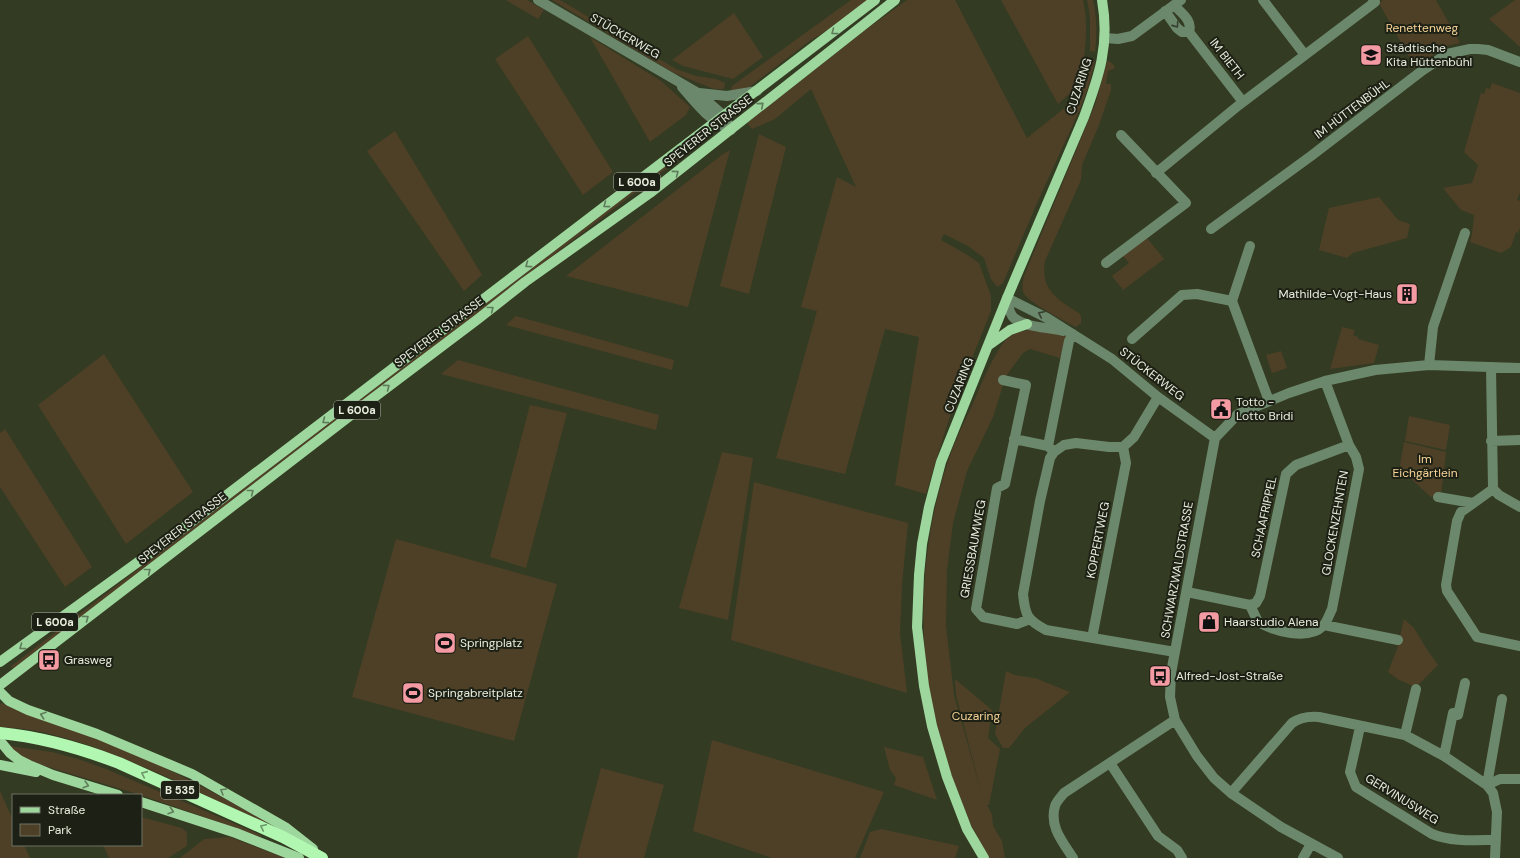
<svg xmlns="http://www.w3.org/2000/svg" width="1520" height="858" viewBox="0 0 1520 858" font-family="'DM Sans',sans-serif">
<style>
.green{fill:#4e4027}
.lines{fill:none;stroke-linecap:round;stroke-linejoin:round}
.minor{stroke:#6c886c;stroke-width:10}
.major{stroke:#9ed79e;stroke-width:10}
.highway{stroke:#b1f7b1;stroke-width:12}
.oneway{stroke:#35402f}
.oneway2{stroke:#5e7c5a}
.oneway3{stroke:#6e976b}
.labels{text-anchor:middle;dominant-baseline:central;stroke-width:4;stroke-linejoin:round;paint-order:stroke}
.shield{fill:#1d2115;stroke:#abb0a2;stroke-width:1}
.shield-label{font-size:11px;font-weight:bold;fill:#e8edde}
.park-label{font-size:12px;fill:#f8d498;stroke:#1d2115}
.street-label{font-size:12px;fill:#e8edde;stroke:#1d2115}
.poi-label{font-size:12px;fill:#e8edde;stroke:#1d2115;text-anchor:start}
</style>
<rect width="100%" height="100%" fill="#333b22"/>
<path class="green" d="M506,0H527L544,10L538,19Z
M552,0H560L676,69L696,76L716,79L725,83L724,89H714L674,73Z
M851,0H868L833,27L811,40L748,88L730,93L732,86Z
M907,0H955L1027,138L1072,102L1079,94L1083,87L1089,59L1095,61L1088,88L1080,109L1038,201L1003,283L997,287L991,279L984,258L968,246L944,234L941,240L966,254L979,263L991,296V311L956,398L941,444L926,494L895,485L919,337L885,329L845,474L776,458L817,311L801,307L837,177L856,187L811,89L775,119L752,129L747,123L864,31Z
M1001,0H1083C1089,26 1085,53 1081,80L1079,85L1058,104Z
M1087,0H1093C1097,17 1097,35 1095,52L1090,51V16Z
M1383,0H1436L1460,43L1446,46L1415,68L1379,3Z
M1515,0H1520V47L1489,19Z
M734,13L763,57L733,79L683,66L672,60Z
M528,36L613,172L583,195L495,59Z
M590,37L661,81L690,107L686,115L650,142Z
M1107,61C1110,61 1114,64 1115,68L1108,71L1106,84H1111V90L1099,125L1082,165L1081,180L1045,261C1040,290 1058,300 1079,313L1081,316V323L1076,327C1065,321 1027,302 1023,292C1022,287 1023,281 1024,276L1095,105Z
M1492,83L1520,93V192L1517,200L1520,201V228L1518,233L1516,232L1511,247L1501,253L1470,242L1472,234L1474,215L1461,210L1443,188L1472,183L1478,165L1464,152L1481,93L1484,94L1486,88L1490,89Z
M395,131L482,275L464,291L367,151Z
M709,133H712L709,136L14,668L10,667Z
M759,134L786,147L749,294L720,286Z
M730,150L688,307L566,276L723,154Z
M1379,197L1398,220L1410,224L1407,238L1353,253L1347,258L1319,250L1329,208Z
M1147,238L1164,259L1123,290L1112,276L1129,263L1123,256Z
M516,316L674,360L672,370L506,325Z
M1342,327L1355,330L1353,335L1358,337V339L1379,345L1374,363L1330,369Z
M1034,328L1070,335L1063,359L1030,349L1023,353L1006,376L993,417L967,471L953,523L947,570L946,626L954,695L982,795L956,695L955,679L992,710L988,738L1000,749L989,805H987L992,815L993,826L1002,841L1005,858H989C927,753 909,627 935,508C940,487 946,465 954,445C959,432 966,419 972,406C979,390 998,341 1013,334C1020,331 1027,331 1034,328Z
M1281,351L1287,368L1272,373L1266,355Z
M104,354L193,492L126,544L38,405Z
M458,360L659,415L656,430L441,374Z
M530,405L567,413L526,568L490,557Z
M1409,416L1450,425L1446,450L1405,441Z
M5,429L92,567L65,587L0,487V433Z
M1404,442L1446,452L1441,495L1431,497L1409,477L1400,465Z
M722,452L753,458L728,620L679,608Z
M754,482L908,523L902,584L900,633L907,693L731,640Z
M396,539L557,584L514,741L352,697Z
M1404,619L1414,628L1426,648L1438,665L1416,687L1399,680L1388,672L1397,649Z
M1006,671L1015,675L1035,678L1070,692L1025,728L1009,748H1003L995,734Z
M2,703C33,718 66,727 99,739C157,761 211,791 266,821L265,824C215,800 166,775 115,755C78,741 40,728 0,727V704Z
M712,740L884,792L855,858H772L693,831Z
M10,746L52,752L78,759L106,769L261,835V837L141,795L35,763L20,756Z
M884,747L923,757L937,800L894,785L896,778L890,770Z
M601,768L664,785L644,858H577Z
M0,791L13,820V845H24L30,858H0Z
M141,817L182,828L187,832V846L168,858H109L103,845H141Z
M881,829L959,846L955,858H860L870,832Z
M230,837L285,858H180L204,839Z"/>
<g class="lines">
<path class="minor" d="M538,0L698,93L724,116L731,130
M1263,0L1305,55
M1174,5C1181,13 1193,20 1189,32
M1165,11L1177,28L1182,32H1189
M1189,32L1243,102
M1105,38L1118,39L1132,36L1181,0
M682,87C699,107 707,118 731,130
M699,93L727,96L757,91
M1156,173L1239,105L1375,2L1373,0
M1211,229L1311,156L1423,70L1447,54L1470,49H1478L1488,50L1520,62
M1106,263L1186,203L1121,135
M1007,298L1047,318L1112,359L1158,397L1215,438
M1007,298C1008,304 1009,314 1014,318C1027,328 1048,327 1063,331
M1232,301L1250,246
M1132,339L1182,295L1197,294L1232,301L1269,401
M1429,365L1433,327L1465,233
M1491,367L1493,489L1499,495L1520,507
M1003,380L1026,385L1005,484L997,488L976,609L983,617L1017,624L1030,619
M1158,397L1134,437L1123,447H1109L1076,443L1064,445L1054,452L1050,458L1040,501L1023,594C1025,615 1027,620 1046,630L1175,652
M1014,439L1048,446L1053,451
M1491,441L1520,440
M1048,446L1069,341L1073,334
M1493,489L1461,512L1457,521L1446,585L1447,591L1477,637L1520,646
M1438,497L1473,503
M1187,592L1250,605L1258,622C1274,631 1308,641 1323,626C1327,622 1329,615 1332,609L1359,469L1356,457L1349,445L1325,381
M1250,605L1256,603L1260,596L1286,474L1296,465L1349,445
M1324,625L1398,640
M1092,638L1126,463L1123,447
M1502,699L1487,785L1500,779H1520
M1360,727L1350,772L1356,787L1432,834C1452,842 1475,840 1496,840
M1405,735L1416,689
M1444,756L1453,713L1458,715L1465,683
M1110,763L1158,836L1177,850L1182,858
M1231,793L1292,723C1301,717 1309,716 1319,717L1405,735L1444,756L1487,785L1493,793L1497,812L1495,858
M1073,858C1063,842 1049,827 1055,806C1056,802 1061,797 1064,793L1175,720
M1303,858L1311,844
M1338,858L1281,827L1231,793L1214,778L1197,756L1175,720L1170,697L1171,673L1215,438L1238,414L1289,393L1325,381L1375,370L1429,365L1520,368"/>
<path class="major" d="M989,345L1010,330L1027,324
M0,662L156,549L875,0
M0,685L364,405L478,319L525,282L650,193L895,0
M0,692L9,701L28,710L97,734L192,774L285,827L313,849
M0,741L10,753L19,760L29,765L53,775L118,795
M0,765L36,772
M141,802L236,833L299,858
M984,858L967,829L947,777L932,726L924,686L917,627L919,575L922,544L929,507L941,462L1007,298L1084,117C1099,76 1110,45 1102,0"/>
<path class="highway" d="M0,733C41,737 80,748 119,763L283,837L322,858"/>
</g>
<defs><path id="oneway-chevron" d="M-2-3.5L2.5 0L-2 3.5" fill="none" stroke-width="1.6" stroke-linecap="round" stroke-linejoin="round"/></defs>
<g class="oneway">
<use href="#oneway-chevron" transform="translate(1176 25) rotate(55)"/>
<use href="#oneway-chevron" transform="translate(1041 314) rotate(-154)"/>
</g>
<g class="oneway2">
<use href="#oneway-chevron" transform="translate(834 32) rotate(143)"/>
<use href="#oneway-chevron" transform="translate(761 105) rotate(-40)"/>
<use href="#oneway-chevron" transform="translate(676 173) rotate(-37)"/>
<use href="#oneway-chevron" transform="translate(606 205) rotate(143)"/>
<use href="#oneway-chevron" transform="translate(528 265) rotate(143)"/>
<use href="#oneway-chevron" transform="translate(491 309) rotate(-38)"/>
<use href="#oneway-chevron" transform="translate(387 387) rotate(-37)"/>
<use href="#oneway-chevron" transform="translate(325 421) rotate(143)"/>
<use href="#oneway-chevron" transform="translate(251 492) rotate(-38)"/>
<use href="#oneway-chevron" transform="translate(148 571) rotate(-38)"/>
<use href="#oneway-chevron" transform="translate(86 618) rotate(-37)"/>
<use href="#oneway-chevron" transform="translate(22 647) rotate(144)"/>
<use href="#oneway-chevron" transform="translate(43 715) rotate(-162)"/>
<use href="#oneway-chevron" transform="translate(86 785) rotate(17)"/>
<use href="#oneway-chevron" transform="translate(223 791) rotate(-150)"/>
<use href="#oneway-chevron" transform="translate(171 811) rotate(17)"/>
</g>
<g class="oneway3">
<use href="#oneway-chevron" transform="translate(144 774) rotate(-156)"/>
<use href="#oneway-chevron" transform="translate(263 827) rotate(-155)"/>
</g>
<defs>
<g id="school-square" transform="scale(1.15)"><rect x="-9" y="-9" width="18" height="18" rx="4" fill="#f49aa2" stroke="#1d2115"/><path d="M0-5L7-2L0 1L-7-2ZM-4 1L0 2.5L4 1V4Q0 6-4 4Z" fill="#111"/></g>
<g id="building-square" transform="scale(1.15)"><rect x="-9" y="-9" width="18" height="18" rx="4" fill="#f49aa2" stroke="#1d2115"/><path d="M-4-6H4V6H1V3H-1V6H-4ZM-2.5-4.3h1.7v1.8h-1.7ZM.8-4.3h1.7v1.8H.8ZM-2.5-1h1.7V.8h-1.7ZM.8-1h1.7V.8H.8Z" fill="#111"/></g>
<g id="civic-square" transform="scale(1.15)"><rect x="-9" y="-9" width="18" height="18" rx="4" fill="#f49aa2" stroke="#1d2115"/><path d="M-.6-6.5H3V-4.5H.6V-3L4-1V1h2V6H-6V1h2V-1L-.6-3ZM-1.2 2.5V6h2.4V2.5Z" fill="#111"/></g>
<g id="shop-square" transform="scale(1.15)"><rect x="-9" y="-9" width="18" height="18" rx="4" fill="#f49aa2" stroke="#1d2115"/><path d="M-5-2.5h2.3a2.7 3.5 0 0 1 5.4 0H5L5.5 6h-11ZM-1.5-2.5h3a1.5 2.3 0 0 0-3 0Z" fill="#111"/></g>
<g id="stadium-square" transform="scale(1.15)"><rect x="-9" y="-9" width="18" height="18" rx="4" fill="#f49aa2" stroke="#1d2115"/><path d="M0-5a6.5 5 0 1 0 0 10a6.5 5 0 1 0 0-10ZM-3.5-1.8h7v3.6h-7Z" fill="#111"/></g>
<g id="bus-square" transform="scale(1.15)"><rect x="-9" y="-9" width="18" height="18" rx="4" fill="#f49aa2" stroke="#1d2115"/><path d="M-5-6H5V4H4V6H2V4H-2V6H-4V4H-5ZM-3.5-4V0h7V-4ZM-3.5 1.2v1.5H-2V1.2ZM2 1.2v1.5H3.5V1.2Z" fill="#111"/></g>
</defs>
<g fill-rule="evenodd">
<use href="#school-square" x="1371" y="55"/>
<use href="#building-square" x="1407" y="294"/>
<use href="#civic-square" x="1221" y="409"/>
<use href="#shop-square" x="1209" y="622"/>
<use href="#stadium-square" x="445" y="643"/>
<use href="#bus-square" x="49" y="660"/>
<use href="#bus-square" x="1160" y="676"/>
<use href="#stadium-square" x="413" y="693"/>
</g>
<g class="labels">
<g class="shield">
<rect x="614" y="173" width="46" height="18" rx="3"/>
<rect x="334" y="401" width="46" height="18" rx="3"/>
<rect x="32" y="613" width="46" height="18" rx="3"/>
<rect x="161" y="781" width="38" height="18" rx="3"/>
</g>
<g class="shield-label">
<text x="637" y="182">L 600a</text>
<text x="357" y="410">L 600a</text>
<text x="55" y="622">L 600a</text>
<text x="180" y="790">B 535</text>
</g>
<g class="park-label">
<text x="1422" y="28">Renettenweg</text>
<text x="1425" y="459">Im<tspan x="1425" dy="14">Eichgärtlein</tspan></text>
<text x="976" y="716">Cuzaring</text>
</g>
<g class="street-label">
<text transform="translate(625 36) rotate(30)">STÜCKERWEG</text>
<text transform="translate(1227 59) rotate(52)">IM BIETH</text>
<text transform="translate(1079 86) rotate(-72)">CUZARING</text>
<text transform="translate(1352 109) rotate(-37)">IM HÜTTENBÜHL</text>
<text transform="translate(708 131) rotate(-38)">SPEYERER STRASSE</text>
<text transform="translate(439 332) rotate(-37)">SPEYERER STRASSE</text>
<text transform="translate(1152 374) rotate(38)">STÜCKERWEG</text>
<text transform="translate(959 385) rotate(-68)">CUZARING</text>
<text transform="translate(1264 517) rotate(-78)">SCHAAFRIPPEL</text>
<text transform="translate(1335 523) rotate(-80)">GLOCKENZEHNTEN</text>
<text transform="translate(182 528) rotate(-38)">SPEYERER STRASSE</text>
<text transform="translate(1098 540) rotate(-79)">KOPPERTWEG</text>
<text transform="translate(973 549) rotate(-80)">GRIESSBAUMWEG</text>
<text transform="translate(1177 570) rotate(-80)">SCHWARZWALDSTRASSE</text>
<text transform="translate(1402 799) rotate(32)">GERVINUSWEG</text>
</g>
<g class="poi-label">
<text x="1386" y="48">Städtische<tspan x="1386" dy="14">Kita Hüttenbühl</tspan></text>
<text x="1392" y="294" text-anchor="end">Mathilde-Vogt-Haus</text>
<text x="1236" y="402">Totto -<tspan x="1236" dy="14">Lotto Bridi</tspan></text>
<text x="1224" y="622">Haarstudio Alena</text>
<text x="460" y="643">Springplatz</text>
<text x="64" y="660">Grasweg</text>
<text x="1176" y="676">Alfred-Jost-Straße</text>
<text x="428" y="693">Springabreitplatz</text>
</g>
</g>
<rect x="12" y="794" width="130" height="52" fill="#1d2115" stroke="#6e7365"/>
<rect x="20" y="807" width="20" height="6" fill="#9ed79e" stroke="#6e7365"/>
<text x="48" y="814" font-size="12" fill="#e8edde">Straße</text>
<rect x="20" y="824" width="20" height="12" fill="#4e4027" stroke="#6e7365"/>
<text x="48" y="834" font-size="12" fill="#e8edde">Park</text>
</svg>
